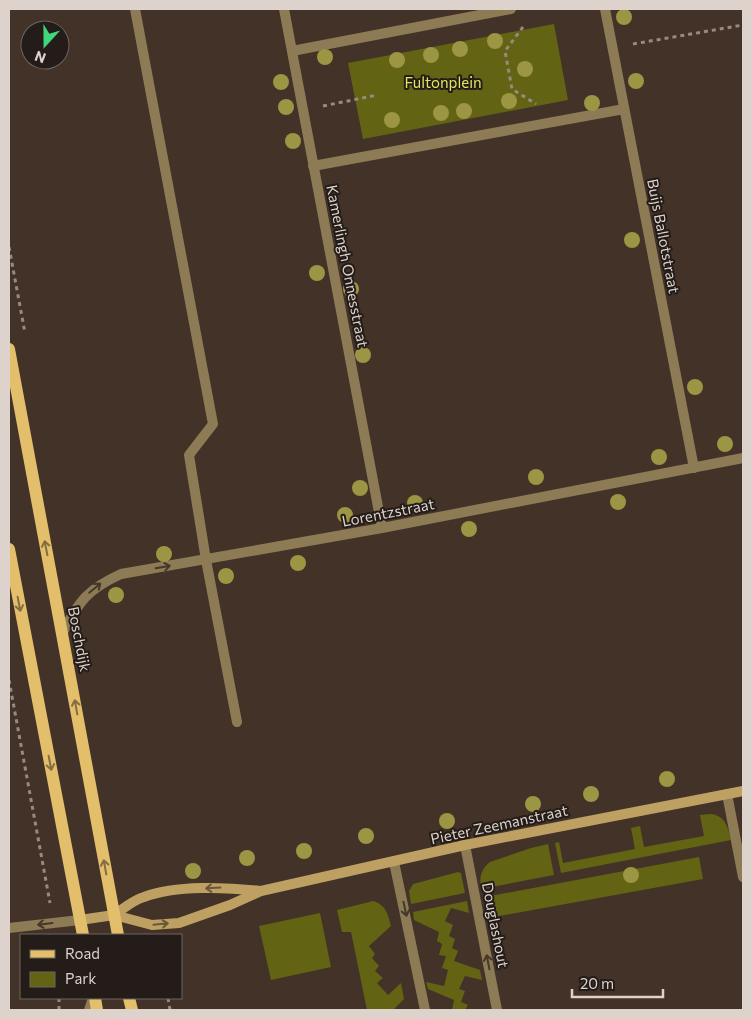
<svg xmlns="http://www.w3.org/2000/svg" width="752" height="1019" viewBox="0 0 752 1019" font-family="Commissioner,sans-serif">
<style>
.green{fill:#626313}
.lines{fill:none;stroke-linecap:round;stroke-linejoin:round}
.path{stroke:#988a82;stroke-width:3;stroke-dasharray:4 4;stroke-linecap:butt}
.lane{stroke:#8d7b55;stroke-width:10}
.street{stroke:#8d7b55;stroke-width:10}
.secondary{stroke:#bea162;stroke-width:10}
.primary{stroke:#e3be6b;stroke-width:12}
.tree{fill:#9c9544}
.oneway{stroke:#846d42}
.oneway2{stroke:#44382a}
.oneway3{stroke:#695839}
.labels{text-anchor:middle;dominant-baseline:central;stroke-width:4;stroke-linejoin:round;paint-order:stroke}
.park-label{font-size:15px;fill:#e4e65a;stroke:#241c18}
.street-label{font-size:15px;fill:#ddd2cc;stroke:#241c18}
</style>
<rect width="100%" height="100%" fill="#433228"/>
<path class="green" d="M554,24L568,100L363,139L348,63Z
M710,814C725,815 728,827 731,840L561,873L555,843L559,842L563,863L635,849L631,828L640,826L644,847L704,836L700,815Z
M548,844L554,875L481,889C479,878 481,869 490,862L531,848Z
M699,857L703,879L494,917L490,896Z
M458,872L461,873L465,893L411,904L409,891L413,884Z
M373,901C386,905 388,914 391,926L369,946L375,954L372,958L379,966L375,971L383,978L377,983L388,995L401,983L404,999L393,1010H367L351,932H342L337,910Z
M467,901L469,913L451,908L445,921L453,925L449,936L455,939L452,948L458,951L454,961L480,970L482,980L465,976L459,989L465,991L461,1002L468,1005L465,1010H452L454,1000L428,989L426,982L444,986L448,970L442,968L446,956L439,955L442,944L437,941L439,932L414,920L413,912Z
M320,913L331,967L271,980L259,926Z"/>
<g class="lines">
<path class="path" d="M523,27L505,51L512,89L536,104
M633,44L743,25
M323,106L377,95
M9,247L25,333
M9,680L50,903
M59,998V1010
M168,998L170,1010"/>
<path class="lane" d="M135,9L213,424L189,455L206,560L237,722"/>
<path class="street" d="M284,9L382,528
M605,9L694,468
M292,51L511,9
M313,166L624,109
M63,632C79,601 88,589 121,574L382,528L743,458
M727,794L743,877
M465,845L497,1010
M394,862L425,1010
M9,928L80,920
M89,1010L93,998"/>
<path class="secondary" d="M114,915C123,909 133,900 144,897C176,885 226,887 260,891
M80,920L114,915L152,925L179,923L230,905L261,891L465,845L743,791"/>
<path class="primary" d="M9,349L118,935
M9,549L83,935
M95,998L97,1010
M129,998L132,1010"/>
</g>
<g class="tree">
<circle cx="624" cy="17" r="8"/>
<circle cx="495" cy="41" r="8"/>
<circle cx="460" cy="49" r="8"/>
<circle cx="431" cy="55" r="8"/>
<circle cx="325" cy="57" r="8"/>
<circle cx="397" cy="60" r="8"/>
<circle cx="525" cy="69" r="8"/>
<circle cx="636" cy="81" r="8"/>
<circle cx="281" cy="82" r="8"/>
<circle cx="509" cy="101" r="8"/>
<circle cx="592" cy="103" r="8"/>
<circle cx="286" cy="107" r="8"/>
<circle cx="464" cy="111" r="8"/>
<circle cx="441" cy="113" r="8"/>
<circle cx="392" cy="120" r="8"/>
<circle cx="293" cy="141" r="8"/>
<circle cx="632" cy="240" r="8"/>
<circle cx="317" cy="273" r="8"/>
<circle cx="351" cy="289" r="8"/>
<circle cx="363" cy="355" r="8"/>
<circle cx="695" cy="387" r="8"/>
<circle cx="725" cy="444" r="8"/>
<circle cx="659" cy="457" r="8"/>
<circle cx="536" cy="477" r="8"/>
<circle cx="360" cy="488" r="8"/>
<circle cx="618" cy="502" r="8"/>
<circle cx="415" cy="503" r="8"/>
<circle cx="345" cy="515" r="8"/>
<circle cx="469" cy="529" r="8"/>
<circle cx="164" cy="554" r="8"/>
<circle cx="298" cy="563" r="8"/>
<circle cx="226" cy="576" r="8"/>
<circle cx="116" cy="595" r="8"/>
<circle cx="667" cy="779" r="8"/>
<circle cx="591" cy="794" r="8"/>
<circle cx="533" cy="804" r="8"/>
<circle cx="447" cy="821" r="8"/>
<circle cx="366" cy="836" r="8"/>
<circle cx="304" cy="851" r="8"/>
<circle cx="247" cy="858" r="8"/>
<circle cx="193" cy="871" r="8"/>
<circle cx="631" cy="875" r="8"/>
</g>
<defs><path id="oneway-shaft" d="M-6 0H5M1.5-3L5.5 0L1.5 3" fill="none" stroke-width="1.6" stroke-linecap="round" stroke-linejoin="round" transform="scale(1.25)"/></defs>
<g class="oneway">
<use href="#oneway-shaft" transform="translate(46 548) rotate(-101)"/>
<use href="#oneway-shaft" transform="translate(19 604) rotate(79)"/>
<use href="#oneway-shaft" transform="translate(76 707) rotate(-100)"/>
<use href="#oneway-shaft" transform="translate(50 763) rotate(79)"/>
<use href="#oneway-shaft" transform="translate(105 867) rotate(-100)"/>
</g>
<g class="oneway2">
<use href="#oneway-shaft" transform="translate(163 567) rotate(-9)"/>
<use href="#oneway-shaft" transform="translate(95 588) rotate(-40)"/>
<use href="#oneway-shaft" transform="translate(405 909) rotate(78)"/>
<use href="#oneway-shaft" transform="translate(45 924) rotate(173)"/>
<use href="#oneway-shaft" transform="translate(488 962) rotate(-101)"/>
</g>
<g class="oneway3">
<use href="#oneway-shaft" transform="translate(213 888) rotate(177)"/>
<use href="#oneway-shaft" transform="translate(161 924) rotate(-6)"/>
</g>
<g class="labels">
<g class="park-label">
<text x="443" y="82">Fultonplein</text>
</g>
<g class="street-label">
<text transform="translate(664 236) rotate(79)">Buijs Ballotstraat</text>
<text transform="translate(348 266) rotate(79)">Kamerlingh Onnesstraat</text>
<text transform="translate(388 512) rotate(-11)">Lorentzstraat</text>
<text transform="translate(80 639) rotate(79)">Boschdijk</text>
<text transform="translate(499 824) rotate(-12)">Pieter Zeemanstraat</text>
<text transform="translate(496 925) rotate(79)">Douglashout</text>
</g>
</g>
<rect width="752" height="1019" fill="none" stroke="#ddd2cc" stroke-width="20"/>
<rect x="20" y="934" width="162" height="65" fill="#241c18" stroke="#6e6560"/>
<rect x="30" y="950" width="25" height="8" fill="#e3be6b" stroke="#6e6560"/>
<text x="65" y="959" font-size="15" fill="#ddd2cc">Road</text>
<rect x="30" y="972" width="25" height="15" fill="#626313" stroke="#6e6560"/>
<text x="65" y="984" font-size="15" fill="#ddd2cc">Park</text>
<g transform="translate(45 45) rotate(201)"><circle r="24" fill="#241c18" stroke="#6e6560"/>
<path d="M0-4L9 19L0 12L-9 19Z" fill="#40d77c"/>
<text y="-8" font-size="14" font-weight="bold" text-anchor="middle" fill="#ddd2cc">N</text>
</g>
<path d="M572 989v8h91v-8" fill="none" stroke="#ddd2cc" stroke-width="2.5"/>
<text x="580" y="989" font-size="15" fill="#ddd2cc" stroke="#241c18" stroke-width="4" paint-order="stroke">20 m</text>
</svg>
